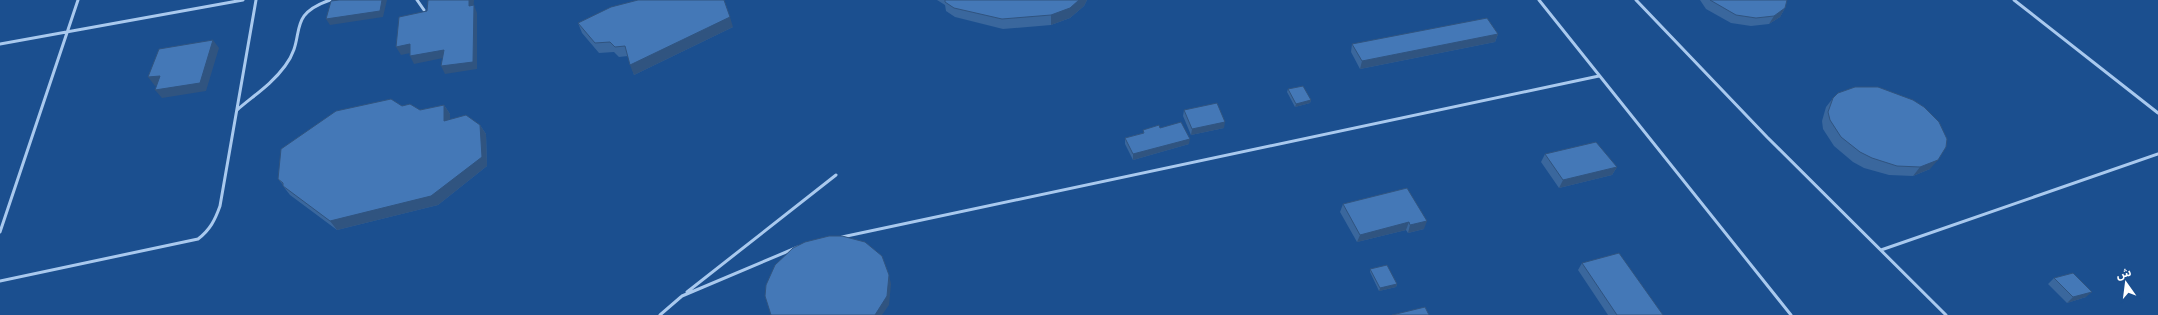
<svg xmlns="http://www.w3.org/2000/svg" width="2158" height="315" viewBox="0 0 2158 315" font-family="'Work Sans','Noto Sans Arabic',sans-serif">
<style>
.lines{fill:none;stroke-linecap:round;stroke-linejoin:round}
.service{stroke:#a9c9ee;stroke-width:3}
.wall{fill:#3a679d}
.shaded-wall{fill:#305480}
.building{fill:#4478b7;stroke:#305480}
</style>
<rect width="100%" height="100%" fill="#1b4f8f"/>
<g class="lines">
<path class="service" d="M417,0L424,10
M1539,0L1791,315
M1636,0L1767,137L1946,315
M2014,0L2158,113
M0,44L243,0
M237,110C253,96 272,84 285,66C308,36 284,16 330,0
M0,232L78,0
M842,237L1599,76
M1881,250L2158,154
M0,281L198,239C210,230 215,220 220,206L256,0
M687,292L836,175
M682,296L798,247
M660,315L682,296"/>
</g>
<path class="wall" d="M937,0H1087L1084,6L1070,18L1051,25L1003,29L955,17L946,11L945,5Z
M1700,0H1787L1785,8L1780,17L1769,24L1751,26L1731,23L1706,9Z
M578,23L733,27L634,75L628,56L619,57L614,52L599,53L582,33Z
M1498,34L1495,42L1360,69L1351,52L1352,44Z
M1288,89L1311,100L1310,103L1295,107L1287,92Z
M1833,98L1930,169L1913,176L1889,175L1864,168L1853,162L1834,146L1823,129L1822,121L1826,107Z
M444,105L450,114V119L480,125L486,134L487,166L438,205L337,230L290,195L283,186V185L278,179L402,106L420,110Z
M1184,110L1224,128L1191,135L1183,116Z
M1160,128L1189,144L1133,160L1125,144V138L1143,133V130Z
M1545,154L1617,167L1612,175L1559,188L1541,162Z
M1407,188L1424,229L1408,233L1406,230L1357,242L1340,212L1343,204Z
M1582,263L1663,315H1608L1578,270Z
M1370,269L1397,284L1396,287L1379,291L1370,272Z
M2054,278L2086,297L2067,303L2048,284Z"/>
<path class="shaded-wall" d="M382,0H387L383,17L330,25L326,19Z
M469,0H474L473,14L469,6Z
M1079,0H1087L1084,6L1070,18L1051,25V15Z
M474,5L477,13V69L445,74L441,66Z
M1785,8L1780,17L1769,24L1774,16Z
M730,17L733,27L634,75L630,65Z
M1498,34L1495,42L1360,69L1362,61Z
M213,40L219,48L206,91L162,98L155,90Z
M410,44L415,52L401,55L396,47Z
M444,50L448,57L414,64L410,56Z
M160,76L166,84L155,86L148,77Z
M1311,100L1310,103L1295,107L1296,104Z
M444,105L450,114V130L444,121Z
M1225,122L1224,128L1191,135L1192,129Z
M480,125L486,134L487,166L438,205L337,230L330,221Z
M1190,139L1189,144L1133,160V154Z
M1938,160L1930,169L1913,176L1920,167Z
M1617,167L1612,175L1559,188L1563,180Z
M1427,221L1424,229L1408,233L1410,225Z
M1409,222L1406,230L1357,242L1360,235Z
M889,275L891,284L889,305L882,315H875Z
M1397,284L1396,287L1379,291L1380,288Z
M2092,292L2086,297L2067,303L2073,297Z"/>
<path class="building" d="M339,0H382L380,11L326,19L331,1Z
M428,0H469V6L474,5L473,62L441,66L444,50L410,56V44L396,47L399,17L427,11Z
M638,0H724L730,17L630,65L625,46L615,47L610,42L595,43L578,23L611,7Z
M945,0H1079L1070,8L1051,15L1002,19L954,8L945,2Z
M1710,0H1787L1785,8L1774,16L1756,18L1736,15Z
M1487,18L1498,34L1362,61L1352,44Z
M213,40L200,83L155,90L160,76L148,77L159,49Z
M1303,86L1311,100L1296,104L1288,89Z
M1855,87H1878L1913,100L1924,107L1939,122L1947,139L1946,147L1938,160L1920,167L1897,166L1872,158L1860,152L1841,137L1830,120L1828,112L1833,98L1838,93Z
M391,99L402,106L410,104L420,110L444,105V121L466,115L480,125L482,157L431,196L330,221L283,186V183L278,179L281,149L336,111Z
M1217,103L1225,122L1192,129L1184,110Z
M1181,122L1190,139L1133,154L1125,138L1144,133L1143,130L1159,125L1160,128Z
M1596,142L1617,167L1563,180L1545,154Z
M1407,188L1427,221L1410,225L1409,222L1360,235L1343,204Z
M829,236H842L865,242L882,256L889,275L887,296L875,315H771L765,296L766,285L775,265L793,248L805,242Z
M1619,253L1663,315H1617L1582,263Z
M1387,265L1397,284L1380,288L1370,269Z
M2073,273L2092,292L2073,297L2054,278Z
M1425,307L1429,315H1392Z"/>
<g transform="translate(2126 283) rotate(346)" stroke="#1b4f8f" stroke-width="3" paint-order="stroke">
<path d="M0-3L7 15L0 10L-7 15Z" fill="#ffffff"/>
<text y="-6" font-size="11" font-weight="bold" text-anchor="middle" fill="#ffffff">ش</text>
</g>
</svg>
